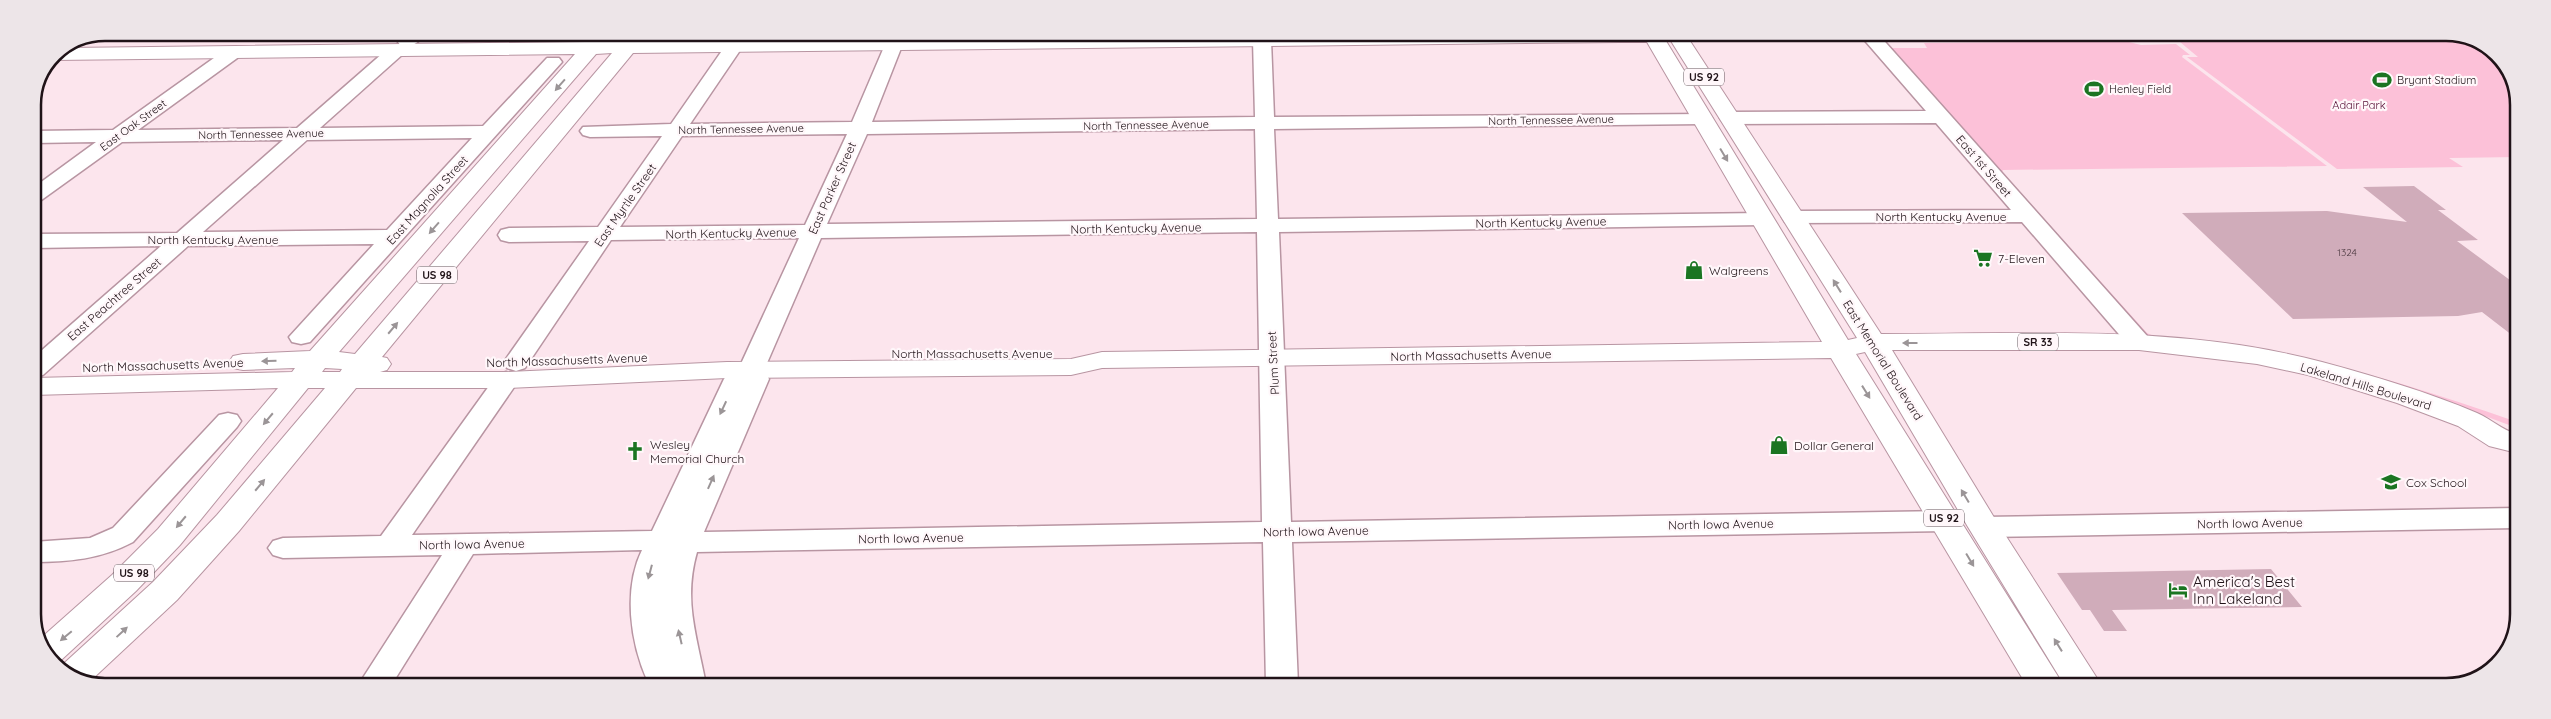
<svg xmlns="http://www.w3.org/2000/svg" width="2551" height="719" viewBox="0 0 2551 719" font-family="Quicksand,sans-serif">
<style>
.green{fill:#fcc1d8}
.building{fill:#d0acba}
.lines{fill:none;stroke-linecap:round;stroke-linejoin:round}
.minor-casing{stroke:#b895a2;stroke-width:3}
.major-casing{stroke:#b895a2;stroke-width:2}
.minor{fill:#fff;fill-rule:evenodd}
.major{fill:#fff;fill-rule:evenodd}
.oneway{fill:#9b9597}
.labels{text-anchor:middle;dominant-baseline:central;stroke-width:4.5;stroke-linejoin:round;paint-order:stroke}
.number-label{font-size:10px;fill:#4c3940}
.shield{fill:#fff7fa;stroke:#63575c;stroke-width:1}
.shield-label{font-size:11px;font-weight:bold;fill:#201318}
.far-poi-label{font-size:11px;fill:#201318;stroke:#fff7fa;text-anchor:start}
.far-park-label{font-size:11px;fill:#550c33;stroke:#fff7fa}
.far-street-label{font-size:11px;fill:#201318;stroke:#fff7fa}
.street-label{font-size:12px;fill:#201318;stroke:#fff7fa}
.poi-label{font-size:12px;fill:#201318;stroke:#fff7fa;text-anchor:start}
.near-poi-label{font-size:15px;fill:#201318;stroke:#fff7fa;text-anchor:start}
.rim{fill:none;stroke:#201318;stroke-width:2.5}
</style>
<rect width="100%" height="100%" fill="#fce5ed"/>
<path class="green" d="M2473,40L2501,57L2518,100V157L2449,158L2463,167L2337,169L2187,57H2198L2180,42Z
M2125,41L2141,45L2176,44L2190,55H2183L2182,57L2327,166L2003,170L2002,172L2147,333L2158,338C2286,345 2396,380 2517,422V428L2410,388L2151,339L1888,48H1927L1924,43Z"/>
<path class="building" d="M2414,186L2446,210H2438L2478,240L2457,241L2518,286L2517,339L2482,312L2458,316L2293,319L2182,213L2327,211L2407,222L2363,187Z
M2271,569L2302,607L2112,610L2127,631H2104L2090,610H2082L2057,573Z"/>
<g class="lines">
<g class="minor-casing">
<path id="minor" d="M407,33H426C419,42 412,48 401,46L398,42Z
M890,33H907L872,122L1255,117L1253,40L1256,36H1268L1271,40L1274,117L1709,114L1712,118L1709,122L1702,124L1274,129L1278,219L1762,213L1770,214L1773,219L1770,224L1762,225L1279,232L1291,522L1946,511L1956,514L1960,521L1956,528L1946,531L1292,542L1298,685H1266L1263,542L697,552C683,601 697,636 706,685H649L648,682C630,643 623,589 642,550L473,554L392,684H359L442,555L283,558L273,555L268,548L273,541L283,538L381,536L497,375L506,372L515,375L519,380L412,535L652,531L724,379L728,374L740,366L799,238L611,240L525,368L516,371L507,368L503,363L589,241L509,242L501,240L498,235L501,230L509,228L598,227L662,136L590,137L583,135L580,131L583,127L671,124L728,42H740L743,46L690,124L852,122ZM1255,129L1257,219L827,224L867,134ZM847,134L805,225L620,227L682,136ZM1257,232L1262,522L704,532L769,379L764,370L821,238Z
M1878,34L2148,337L2151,342L2148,347L2139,349L2130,347L2022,222L1793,223L1785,222L1782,217L1785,212L1793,211L2011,210L1936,123L1730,124L1723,122L1720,118L1723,114L1730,112L1926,111L1860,35Z
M397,45L403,46L406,50L403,54L320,128L483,126L547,58H559L562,62L310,342L301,344L292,342L289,337L374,244L188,246L43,375L33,377V358L161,246L33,248V234L177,233L283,140L122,142L40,201L33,203V188L96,142L33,143V131L113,130L228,48H240L243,52L240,56L138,130L297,128L391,46ZM472,138L387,230L203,232L307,140Z
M228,413L237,415L241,421L237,427L133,542C101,559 69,562 33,562V542L90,538L113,528L219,415Z
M2517,508V528L1984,537L1974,534L1969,527L1974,520L1984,517Z"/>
</g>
<g class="major-casing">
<path id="major" d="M598,33L605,35L607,39L606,42H622L632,33L642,34L644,38L642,41L1321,34H1988L1986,38L1979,40L1690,41L1881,334C2028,334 2179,324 2322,362C2374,376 2428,392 2477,413C2491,419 2502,430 2517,434V453L2489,446L2458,426L2397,403L2308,375L2257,364L2139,350H1892L1995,519L2102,686H2065L1968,527L1865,352L1856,354L2064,686H2027L1831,358L1102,368L1071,375L727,378L506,388H356L239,531L177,600L87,684L60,667L153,582L217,515L325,388H308L180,545L136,591L59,662L54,664L50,662L41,638L112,575L158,529L278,388L33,395V378L292,372L295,368L243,370L233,368L229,362L233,356L243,354L310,351L575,54L54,60L52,59L54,54L67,48L585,42L591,35ZM1666,41H1671L1857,338L1848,340ZM1620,42H1647L1822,342L1102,352L1071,359L727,362L506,372H380L387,370L391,364L387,358L382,357L633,53ZM612,53L355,354L339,352L596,54ZM325,368L342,369L340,372H322Z"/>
</g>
<use href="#minor" class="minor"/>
<use href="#major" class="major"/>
</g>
<defs><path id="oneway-solid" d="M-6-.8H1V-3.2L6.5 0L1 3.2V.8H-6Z" transform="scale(1.25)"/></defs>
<g class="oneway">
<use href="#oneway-solid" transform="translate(560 85) rotate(131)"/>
<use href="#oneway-solid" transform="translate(1724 155) rotate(59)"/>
<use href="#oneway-solid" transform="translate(434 228) rotate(131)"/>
<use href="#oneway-solid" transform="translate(1837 286) rotate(-122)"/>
<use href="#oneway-solid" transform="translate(393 328) rotate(-50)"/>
<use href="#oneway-solid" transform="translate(1910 343) rotate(-180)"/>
<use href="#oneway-solid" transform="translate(269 361) rotate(178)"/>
<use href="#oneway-solid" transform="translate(1866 392) rotate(58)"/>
<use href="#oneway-solid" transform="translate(723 408) rotate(115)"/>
<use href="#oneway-solid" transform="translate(268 419) rotate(130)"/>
<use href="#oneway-solid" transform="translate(711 482) rotate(-66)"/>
<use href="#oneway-solid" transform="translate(260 485) rotate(-50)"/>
<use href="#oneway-solid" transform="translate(1965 496) rotate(-121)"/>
<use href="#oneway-solid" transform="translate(181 522) rotate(130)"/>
<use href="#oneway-solid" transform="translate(1970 560) rotate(59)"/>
<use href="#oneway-solid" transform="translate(650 572) rotate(105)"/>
<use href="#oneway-solid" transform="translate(122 632) rotate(-43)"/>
<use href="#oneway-solid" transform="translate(66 636) rotate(140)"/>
<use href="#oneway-solid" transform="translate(680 637) rotate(-103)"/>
<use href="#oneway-solid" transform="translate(2058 645) rotate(-122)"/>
</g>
<defs>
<g id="stadium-bare" transform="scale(1.5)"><path d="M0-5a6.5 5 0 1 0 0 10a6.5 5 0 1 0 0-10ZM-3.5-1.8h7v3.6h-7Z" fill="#1b7522" stroke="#fff7fa" stroke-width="2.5" paint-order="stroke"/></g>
<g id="supermarket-bare" transform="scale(1.5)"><path d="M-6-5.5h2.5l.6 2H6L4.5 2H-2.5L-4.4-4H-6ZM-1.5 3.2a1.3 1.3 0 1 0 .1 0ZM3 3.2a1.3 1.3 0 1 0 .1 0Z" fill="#1b7522" stroke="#fff7fa" stroke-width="2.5" paint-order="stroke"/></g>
<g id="shop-bare" transform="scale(1.5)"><path d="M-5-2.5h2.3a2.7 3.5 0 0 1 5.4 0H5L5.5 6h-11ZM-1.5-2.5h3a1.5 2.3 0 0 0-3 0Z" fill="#1b7522" stroke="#fff7fa" stroke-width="2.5" paint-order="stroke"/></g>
<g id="church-bare" transform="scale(1.5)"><path d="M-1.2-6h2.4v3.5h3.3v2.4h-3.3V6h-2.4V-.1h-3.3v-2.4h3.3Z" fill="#1b7522" stroke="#fff7fa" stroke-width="2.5" paint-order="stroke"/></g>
<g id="school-bare" transform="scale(1.5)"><path d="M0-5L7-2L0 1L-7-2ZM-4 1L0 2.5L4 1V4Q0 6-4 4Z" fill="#1b7522" stroke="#fff7fa" stroke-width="2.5" paint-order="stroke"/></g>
<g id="hotel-bare" transform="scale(1.5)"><path d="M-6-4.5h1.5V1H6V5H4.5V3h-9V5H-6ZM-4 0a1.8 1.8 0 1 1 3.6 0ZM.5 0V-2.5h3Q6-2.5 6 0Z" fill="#1b7522" stroke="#fff7fa" stroke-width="2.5" paint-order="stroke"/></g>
</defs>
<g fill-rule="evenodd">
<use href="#stadium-bare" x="2382" y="80"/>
<use href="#stadium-bare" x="2094" y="89"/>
<use href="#supermarket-bare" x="1983" y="258"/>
<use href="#shop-bare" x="1694" y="270"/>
<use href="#shop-bare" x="1779" y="445"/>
<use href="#church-bare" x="635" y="451"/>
<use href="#school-bare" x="2391" y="482"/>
<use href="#hotel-bare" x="2178" y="590"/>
</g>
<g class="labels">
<g class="number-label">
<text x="2347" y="252">1324</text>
</g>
<g class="shield">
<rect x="1684" y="68.5" width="40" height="17" rx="4"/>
<rect x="417" y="266.5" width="40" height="17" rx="4"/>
<rect x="2018" y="333.5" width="40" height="17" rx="4"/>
<rect x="1924" y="509.5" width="40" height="17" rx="4"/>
<rect x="114" y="564.5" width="40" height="17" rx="4"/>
</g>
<g class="shield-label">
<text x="1704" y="77">US 92</text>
<text x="437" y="275">US 98</text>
<text x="2038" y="342">SR 33</text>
<text x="1944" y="518">US 92</text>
<text x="134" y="573">US 98</text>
</g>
<g class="far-poi-label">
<text x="2397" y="80">Bryant Stadium</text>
<text x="2109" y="89">Henley Field</text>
</g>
<g class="far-park-label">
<text x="2359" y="105">Adair Park</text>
</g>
<g class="far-street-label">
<text transform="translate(1551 120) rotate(-1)">North Tennessee Avenue</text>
<text transform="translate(133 125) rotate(-36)">East Oak Street</text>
<text transform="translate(1146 125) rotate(-1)">North Tennessee Avenue</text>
<text transform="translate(741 129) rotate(-1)">North Tennessee Avenue</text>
<text transform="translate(261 134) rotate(-1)">North Tennessee Avenue</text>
</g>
<g class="street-label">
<text transform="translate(1984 166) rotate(49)">East 1st Street</text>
<text transform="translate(832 188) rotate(-66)">East Parker Street</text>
<text transform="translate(427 200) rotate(-48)">East Magnolia Street</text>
<text transform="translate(625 205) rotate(-55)">East Myrtle Street</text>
<text x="1941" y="216">North Kentucky Avenue</text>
<text transform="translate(1541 222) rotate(-1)">North Kentucky Avenue</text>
<text transform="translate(1136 228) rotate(-1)">North Kentucky Avenue</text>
<text transform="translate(731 233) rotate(-1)">North Kentucky Avenue</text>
<text x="213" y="239">North Kentucky Avenue</text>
<text transform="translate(114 299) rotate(-41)">East Peachtree Street</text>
<text x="972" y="353">North Massachusetts Avenue</text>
<text transform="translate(1471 355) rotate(-1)">North Massachusetts Avenue</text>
<text transform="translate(567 360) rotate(-2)">North Massachusetts Avenue</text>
<text transform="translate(1883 360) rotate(58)">East Memorial Boulevard</text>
<text transform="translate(1273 363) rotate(-93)">Plum Street</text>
<text transform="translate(163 365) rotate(-2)">North Massachusetts Avenue</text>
<text transform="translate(2366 386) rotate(17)">Lakeland Hills Boulevard</text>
<text transform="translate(2250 523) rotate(-1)">North Iowa Avenue</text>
<text transform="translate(1721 524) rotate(-1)">North Iowa Avenue</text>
<text transform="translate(1316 531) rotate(-1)">North Iowa Avenue</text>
<text transform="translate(911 538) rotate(-1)">North Iowa Avenue</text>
<text transform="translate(472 544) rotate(-1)">North Iowa Avenue</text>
</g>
<g class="poi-label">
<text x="1998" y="258">7-Eleven</text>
<text x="1709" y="270">Walgreens</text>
<text x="650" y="444">Wesley<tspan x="650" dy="14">Memorial Church</tspan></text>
<text x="1794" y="445">Dollar General</text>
<text x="2406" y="482">Cox School</text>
</g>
<g class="near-poi-label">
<text x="2193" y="581">America's Best<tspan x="2193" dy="17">Inn Lakeland</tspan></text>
</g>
</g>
<path d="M0 0H2551V719H0ZM105 41H2446A64 64 0 0 1 2510 105V614A64 64 0 0 1 2446 678H105A64 64 0 0 1 41 614V105A64 64 0 0 1 105 41Z" fill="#ede5e8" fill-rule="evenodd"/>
<path class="rim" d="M105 41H2446A64 64 0 0 1 2510 105V614A64 64 0 0 1 2446 678H105A64 64 0 0 1 41 614V105A64 64 0 0 1 105 41Z"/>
</svg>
